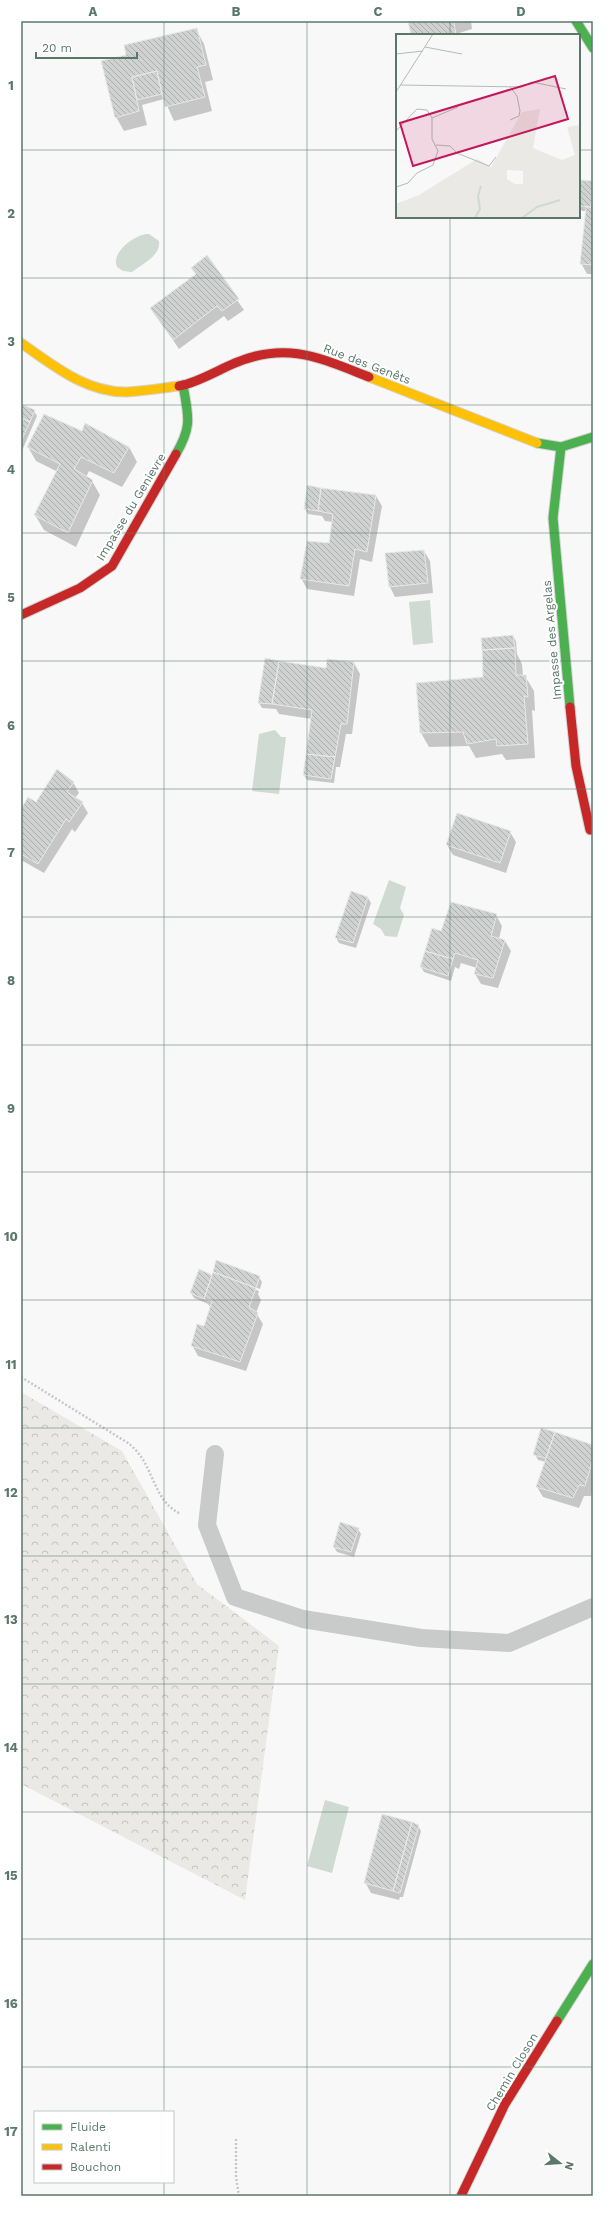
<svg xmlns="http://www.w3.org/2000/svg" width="614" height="2217" viewBox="0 0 614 2217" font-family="'Work Sans',sans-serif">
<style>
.forest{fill:url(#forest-crowns)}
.water{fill:#cedad2}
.shadow{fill:#0003}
.building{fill:url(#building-back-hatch);stroke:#e8e8e8}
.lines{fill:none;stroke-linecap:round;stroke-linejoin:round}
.fast-casing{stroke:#d2d4d3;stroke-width:11}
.slow-casing{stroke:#d2d4d3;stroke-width:11}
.jam-casing{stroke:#d2d4d3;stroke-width:11}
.path{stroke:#c6c8c8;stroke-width:2.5;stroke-dasharray:2 2;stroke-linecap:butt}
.lane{stroke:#c8cbc9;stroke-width:18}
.fast{stroke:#4caf50;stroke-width:9}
.slow{stroke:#ffc107;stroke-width:9}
.jam{stroke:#c62828;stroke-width:9}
.grid{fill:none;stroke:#5a7869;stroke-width:1;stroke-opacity:0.55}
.labels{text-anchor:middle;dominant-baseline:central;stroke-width:4;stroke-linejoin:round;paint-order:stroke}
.street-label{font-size:12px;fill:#5a7869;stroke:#fff}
.inset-river{fill:none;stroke:#cedad2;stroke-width:2}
.inset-road{fill:none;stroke:#b0bdb6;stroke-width:1}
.view{fill:#c2185b;fill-opacity:0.15;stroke:#c2185b;stroke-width:2}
.inset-edge{fill:none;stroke:#5a7869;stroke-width:2}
.neatline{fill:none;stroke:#5a7869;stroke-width:1.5}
.grid-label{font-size:13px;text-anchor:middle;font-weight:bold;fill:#5a7869}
</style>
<defs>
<pattern id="forest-crowns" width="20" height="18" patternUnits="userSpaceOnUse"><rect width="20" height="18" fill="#ebe9e5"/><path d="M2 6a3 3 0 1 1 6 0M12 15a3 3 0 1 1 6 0" fill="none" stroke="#c1c2be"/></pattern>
<pattern id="building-back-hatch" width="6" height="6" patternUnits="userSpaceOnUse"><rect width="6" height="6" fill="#cfd2d0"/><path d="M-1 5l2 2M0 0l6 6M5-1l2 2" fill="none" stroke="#abafad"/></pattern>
</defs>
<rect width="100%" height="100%" fill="#f9f8f8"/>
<path class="forest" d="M21,1392L122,1451L197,1584L279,1646L245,1900L21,1784Z"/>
<path class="water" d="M149,234L159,241C161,256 142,264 132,272L123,271L117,267C110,252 137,233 149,234Z
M430,600L433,643L413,645L409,602Z
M275,730L281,737H286L279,794L252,791L259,734Z
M389,880L406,887L400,908L404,915L397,937L385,936L381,929L373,924Z
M325,1800L349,1807L332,1873L307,1866Z"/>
<path class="shadow" d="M409,21H471L472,29L459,33V35H412Z
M196,29L204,44L213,80L205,82L212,111L174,121L164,99L142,105L147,125L124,131L116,117L127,56Z
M581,181L593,182V274H587L581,263L586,211H582L579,206Z
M206,256L244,310L228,321L224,316L179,349L152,309L196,275L192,268Z
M21,405L34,411L37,416L21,453Z
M83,432L129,447L137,462L122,487L89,471L86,477L92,481L100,495L76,547L44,530L35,515L58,472L36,461L28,447Z
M376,496L382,506L372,562L360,559L354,596L307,589L301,578L329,545L333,522L325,521L322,516L308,514L305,509Z
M424,551L430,561L433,593L395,597L390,587Z
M513,636L516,641L517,654L522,664L523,676H525L534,691L535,711L532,710L535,758L506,760L502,754L476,758L469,746L429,747L421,733L417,684L484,678Z
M354,663L360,674L352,734H346L340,767H336L334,783L307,780L304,775L312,719L279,714L276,709L262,708L259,703L326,669Z
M73,782L79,793L75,798L82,803L88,813L75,832L72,829L44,873L21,860V811Z
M510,832L516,842L506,873L453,855L447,845Z
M368,898L371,903L356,948L339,943L336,938Z
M496,915L502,926L499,939L505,941L511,951L498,988L481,984L475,974L477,968L461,963L459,969L455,967L451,981L424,972L421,967L442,932Z
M217,1262L259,1277L262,1282L260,1289L216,1272V1274L259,1291L258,1294L261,1300L256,1313L263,1324L246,1371L198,1356L192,1345L197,1325L205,1327L211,1308L208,1304L194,1298L191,1293L199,1270L212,1276Z
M554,1433L593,1446V1488L591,1496H584L579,1508L543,1497L537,1487L546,1462L538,1460L535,1454Z
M358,1529L361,1534L354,1557L337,1552L334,1547Z
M418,1826L421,1831L403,1897H400L399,1900L371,1893L365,1882Z"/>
<path class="building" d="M408,21H460L454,23L456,35H411Z
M197,28L206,65L197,67L205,97L165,107L157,71L132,77L139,111L115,118L101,61L126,55L124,45Z
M157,71L162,94L137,100L132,77Z
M580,180L593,181L591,207L579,206Z
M593,187V265L580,264L586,207H591Z
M207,255L239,299L222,311L217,306L173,340L150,308L196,274L191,268Z
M21,404L35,410L30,422L21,418Z
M44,414L82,431L85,423L129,447L114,473L81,457L74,469L93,480L68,533L34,515L60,464L27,447Z
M21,418L30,422L21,441Z
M307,485L321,488L318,511L304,509Z
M321,488L376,495L367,552L355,549L349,586L300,579L307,541L329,543L333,514L318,511Z
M424,550L428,583L389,587L385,553Z
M513,635L515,648L482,650L481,638Z
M515,648L516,675H526L528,697L524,696L528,744L497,746L496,739L467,744L463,732L420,733L416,683L483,677L482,650Z
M265,658L279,661L272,704L258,703Z
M327,659L354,662L347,724H341L335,757L306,754L312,710L272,704L279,661L326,668Z
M306,754L335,757L331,779L303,775Z
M57,769L74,782L67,792L83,802L69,822L66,819L38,864L21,854V809L28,797L36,802Z
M457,813L511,831L500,863L446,845Z
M351,891L368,897L353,943L335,938Z
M451,902L497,914L491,936L505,940L493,978L474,974L478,960L455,953L453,959L425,951L432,928L441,931Z
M425,951L453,959L448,976L420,967Z
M216,1260L260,1276L256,1288L213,1272Z
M199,1269L212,1275L204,1299L190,1293Z
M213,1272L256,1288L249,1307L258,1313L240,1362L191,1346L197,1324L204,1326L212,1301L204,1299Z
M541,1428L555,1432L546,1458L533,1455Z
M555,1432L593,1445V1459L585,1486L579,1485L573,1498L536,1487Z
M340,1522L359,1528L351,1552L333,1547Z
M382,1814L412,1822L393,1891L364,1883Z
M412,1822L419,1825L400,1893L393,1891Z"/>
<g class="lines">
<g class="fast-casing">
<path id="fast" d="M576,21L593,48
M537,443L561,447L593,437
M561,447L553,518L570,707
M176,454C193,425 188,416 183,385
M557,2021L593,1964"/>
</g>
<g class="slow-casing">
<path id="slow" d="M21,343C53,365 86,393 127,392C144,391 162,388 179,386
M369,377L537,443"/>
</g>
<g class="jam-casing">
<path id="jam" d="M179,386C197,383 218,370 235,363C287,341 320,358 369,377
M21,615L80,588L112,566L176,454
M570,707L576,766L590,830
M461,2196L505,2104L557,2021"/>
</g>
<path class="path" d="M21,1377L128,1443C132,1446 136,1450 139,1454C154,1473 156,1503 181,1514
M236,2139V2177L239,2196"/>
<path class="lane" d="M215,1454L207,1525L235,1597L303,1619L421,1638L509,1643L593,1607"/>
<use href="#fast" class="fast"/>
<use href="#slow" class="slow"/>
<use href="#jam" class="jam"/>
</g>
<path class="grid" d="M164,21V2112M307,21V2196M450,21V35M21,150H397M579,150H593M450,217V2196M21,278H593M21,405H593M21,533H593M21,661H593M21,789H593M21,917H593M21,1045H593M21,1172H593M21,1300H593M21,1428H593M21,1556H593M21,1684H593M21,1812H593M21,1939H593M21,2067H593M164,2182V2196"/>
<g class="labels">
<g class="street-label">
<text transform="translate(367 364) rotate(21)">Rue des Genêts</text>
<text transform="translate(131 507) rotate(-59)">Impasse du Genievre</text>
<text transform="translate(552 640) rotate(-95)">Impasse des Argelas</text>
<text transform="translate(512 2072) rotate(-59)">Chemin Closon</text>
</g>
</g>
<g transform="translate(396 34)">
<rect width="184" height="184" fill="#f9f8f8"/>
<path d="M144,75L137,114L166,126L179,121L171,93L184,91V184H0V170L23,161L81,125L95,133L126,78ZM111,136L127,137V150H119L111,145Z" fill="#ebe9e5" fill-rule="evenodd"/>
<path class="inset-river" d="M79,184L84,175L82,162L85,152M126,184L141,173L164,166"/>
<path class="inset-road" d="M29,13L66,20M0,20L27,17M4,51L126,53L136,48L170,55M114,53L121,62L124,77L123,82L114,86M0,58L37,0M36,84L62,73M0,97L21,75L31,76L36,84V105L42,117L37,131L21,139L12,149L0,153M40,111L54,112L61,119L93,132L100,123"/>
<path class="view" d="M159,42L172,85L17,132L4,89Z"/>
<rect width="184" height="184" class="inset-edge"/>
</g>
<rect width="614" height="2217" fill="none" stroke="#ffffff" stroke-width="44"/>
<rect x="34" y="2111" width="140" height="72" fill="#ffffff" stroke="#bdc9c3"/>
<rect x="42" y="2124" width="20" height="6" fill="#4caf50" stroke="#bdc9c3"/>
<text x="70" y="2131" font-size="12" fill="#5a7869">Fluide</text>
<rect x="42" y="2144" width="20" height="6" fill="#ffc107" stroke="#bdc9c3"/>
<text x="70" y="2151" font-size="12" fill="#5a7869">Ralenti</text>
<rect x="42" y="2164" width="20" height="6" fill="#c62828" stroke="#bdc9c3"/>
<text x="70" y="2171" font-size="12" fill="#5a7869">Bouchon</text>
<g transform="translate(560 2163) rotate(107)" stroke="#ffffff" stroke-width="3" paint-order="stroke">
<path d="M0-3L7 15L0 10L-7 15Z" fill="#5a7869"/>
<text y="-6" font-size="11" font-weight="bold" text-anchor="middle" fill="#5a7869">N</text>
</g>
<path d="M36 52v6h101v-6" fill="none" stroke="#5a7869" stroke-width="2"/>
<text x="42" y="52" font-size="12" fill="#5a7869" stroke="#ffffff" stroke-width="3" paint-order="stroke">20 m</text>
<rect x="22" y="22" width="570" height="2173" class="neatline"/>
<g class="grid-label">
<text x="93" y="16">A</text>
<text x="236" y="16">B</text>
<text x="378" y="16">C</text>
<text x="521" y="16">D</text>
<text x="11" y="90">1</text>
<text x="11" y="218">2</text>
<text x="11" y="346">3</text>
<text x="11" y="474">4</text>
<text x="11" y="602">5</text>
<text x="11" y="730">6</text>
<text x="11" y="857">7</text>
<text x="11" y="985">8</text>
<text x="11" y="1113">9</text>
<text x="11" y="1241">10</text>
<text x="11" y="1369">11</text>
<text x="11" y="1497">12</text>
<text x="11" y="1624">13</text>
<text x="11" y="1752">14</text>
<text x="11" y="1880">15</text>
<text x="11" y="2008">16</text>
<text x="11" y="2136">17</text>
</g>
</svg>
